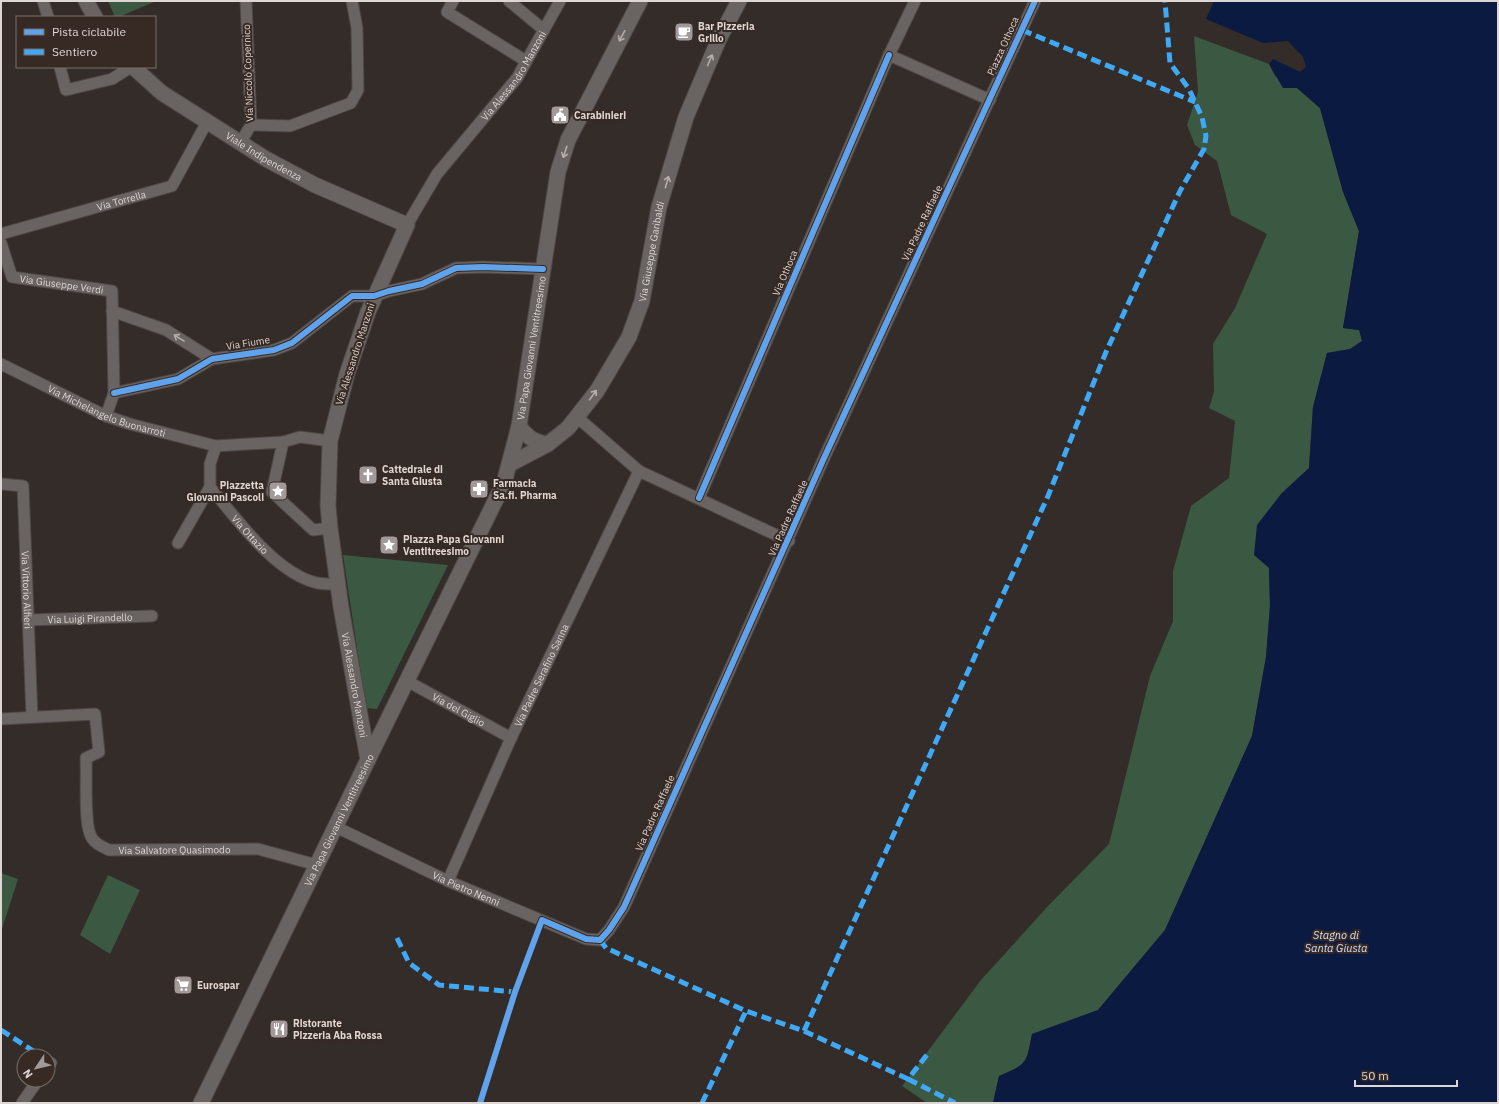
<svg xmlns="http://www.w3.org/2000/svg" width="1499" height="1104" viewBox="0 0 1499 1104" font-family="'IBM Plex Sans',sans-serif">
<style>
.green{fill:#3a5842}
.water{fill:#0b1a41}
.lines{fill:none;stroke-linecap:round;stroke-linejoin:round}
.minor-casing{stroke:#4e4745;stroke-width:13}
.secondary-casing{stroke:#4e4745;stroke-width:17}
.minor{stroke:#696361;stroke-width:11}
.secondary{stroke:#696361;stroke-width:15}
.quiet{stroke:#3fa9f5;stroke-width:5;stroke-dasharray:10 5;stroke-linecap:butt}
.cycleway-casing{stroke:#372a25;stroke-width:8}
.cycleway{stroke:#60a3ed;stroke-width:6}
.oneway{stroke:#b5aeab}
.labels{text-anchor:middle;dominant-baseline:central;stroke-width:4;stroke-linejoin:round;paint-order:stroke}
.poi-label{font-size:10px;font-weight:bold;fill:#ded6d3;stroke:#372a25;text-anchor:start}
.street-label{font-size:10px;fill:#ded6d3;stroke:#372a25}
.water-label{font-size:11px;font-style:italic;fill:#d0dffe;stroke:#372a25}
</style>
<rect width="100%" height="100%" fill="#332c29"/>
<path class="green" d="M108,1H156L119,17H115Z
M1194,36L1269,64L1275,76L1297,88L1320,108L1343,192L1359,231L1343,328L1360,330L1362,341L1350,349L1327,353L1313,407L1309,468L1281,494L1269,568L1270,606L1266,657L1252,736L1165,930L1098,1010L1032,1034C1026,1065 1028,1063 999,1076L993,1103H927L902,1086L981,980L1048,906L1109,844L1150,676L1173,621V571L1191,506L1229,478L1235,421L1209,408L1214,392L1213,344L1235,308L1267,234L1231,215L1217,161L1195,145L1187,125L1198,92Z
M343,555L448,565L377,709L366,708Z
M1,873L18,879L1,932Z
M108,875L140,890L110,954L80,935Z"/>
<path class="water" d="M1214,1H1498V1103H993L999,1076C1028,1063 1026,1065 1032,1034L1098,1010L1165,930L1252,736L1266,657L1270,606L1269,568L1254,555L1257,525L1281,494L1309,468L1313,407L1327,353L1350,349L1362,341L1359,330L1343,328L1359,231L1343,192L1320,108L1297,88H1283L1269,64L1273,59L1300,72L1306,67L1303,57L1288,41L1263,43L1206,19Z"/>
<g class="lines">
<g class="minor-casing">
<g id="minor">
<path d="M43,1L48,17"/>
<path d="M453,1L447,12L526,61"/>
<path d="M509,1L544,30"/>
<path d="M915,1L889,55L990,100"/>
<path d="M60,67L66,90L112,79L131,67"/>
<path d="M251,125L290,126L351,103L358,90L357,28L352,1"/>
<path d="M240,143L251,125L246,1"/>
<path id="s1" d="M407,225L437,174L517,78L560,1"/>
<path id="s2" d="M1,234L172,186L207,122"/>
<path id="s3" d="M1,243L12,277L112,291L114,393L106,416"/>
<path d="M112,311L166,330L212,359"/>
<path id="s4" d="M1,364L106,416L130,424L216,446L283,442L300,437L330,441"/>
<path d="M114,393L178,379L212,359L274,350L292,343L352,296H374L389,291L422,284L456,268L483,267L543,269"/>
<path d="M577,417L639,471L789,541"/>
<path d="M283,442L272,492L313,530L330,528"/>
<path id="s5" d="M216,446L210,464V487C236,518 275,573 317,583C324,584 332,584 339,585"/>
<path id="s6" d="M1,484L23,486L32,717"/>
<path d="M699,498L889,55"/>
<path d="M178,543L210,487"/>
<path id="s7" d="M28,620L152,616"/>
<path id="s8" d="M407,681L511,738"/>
<path id="s9" d="M1,719L95,714L99,752L86,758C87,777 84,818 90,834C93,843 101,846 109,850L258,849L317,865"/>
<path id="s10" d="M336,827L448,881L586,939L600,940L609,930L624,907L824,458L1035,1"/>
<path id="s11" d="M448,881L511,738L639,471"/>
<path d="M48,1066L51,1063"/>
<path d="M22,1103L38,1080"/>
</g>
</g>
<g class="secondary-casing">
<g id="secondary">
<path d="M86,1L95,17"/>
<path id="s12" d="M133,67L162,93L266,159L315,185L407,225L368,312L347,374L330,441L328,506L330,528L341,607L368,760"/>
<path d="M519,426C528,438 534,442 548,444"/>
<path id="s13" d="M510,464L548,444L568,428L597,391L629,337L642,301L659,207L686,117L719,39L739,1"/>
<path id="s14" d="M201,1103L364,768L504,483L519,426L558,172L568,140L640,1"/>
</g>
</g>
<use href="#minor" class="minor"/>
<use href="#secondary" class="secondary"/>
<path class="quiet" d="M1022,30L1195,102
M397,938L409,963L439,985L515,992
M600,940L606,948L746,1011L804,1031L1048,496L1106,352L1180,191L1204,149L1206,136L1202,117L1189,89L1170,63L1165,1
M1,1030L41,1056
M804,1031L908,1079L930,1051
M48,1061L51,1063
M908,1079L955,1103
M702,1103L746,1011"/>
<g class="cycleway-casing">
<path id="cycleway" d="M114,393L178,379L212,359L274,350L292,343L352,296H374L389,291L422,284L456,268L483,267L543,269
M699,498L889,55
M480,1103L515,992L542,920L586,939L600,940L609,930L624,907L824,458L1035,1"/>
</g>
<use href="#cycleway" class="cycleway"/>
</g>
<defs><path id="oneway-shaft" d="M-6 0H5M1.5-3L5.5 0L1.5 3" fill="none" stroke-width="1.6" stroke-linecap="round" stroke-linejoin="round"/></defs>
<g class="oneway">
<use href="#oneway-shaft" transform="translate(622 36) rotate(118)"/>
<use href="#oneway-shaft" transform="translate(710 60) rotate(-67)"/>
<use href="#oneway-shaft" transform="translate(565 152) rotate(108)"/>
<use href="#oneway-shaft" transform="translate(667 182) rotate(-74)"/>
<use href="#oneway-shaft" transform="translate(179 338) rotate(-148)"/>
<use href="#oneway-shaft" transform="translate(593 395) rotate(-54)"/>
</g>
<defs>
<g id="cafe-square" transform="scale(1)"><rect x="-9" y="-9" width="18" height="18" rx="4" fill="#a29a98" stroke="#372a25"/><path d="M-5.5-4.5H6V0H3Q3 3.5 0 3.5H-2.5Q-5.5 3.5-5.5 0ZM3-3.2v2h1.7v-2ZM-6 4.5H4V6H-6Z" fill="#fff"/></g>
<g id="civic-square" transform="scale(1)"><rect x="-9" y="-9" width="18" height="18" rx="4" fill="#a29a98" stroke="#372a25"/><path d="M-.6-6.5H3V-4.5H.6V-3L4-1V1h2V6H-6V1h2V-1L-.6-3ZM-1.2 2.5V6h2.4V2.5Z" fill="#fff"/></g>
<g id="church-square" transform="scale(1)"><rect x="-9" y="-9" width="18" height="18" rx="4" fill="#a29a98" stroke="#372a25"/><path d="M-1.2-6h2.4v3.5h3.3v2.4h-3.3V6h-2.4V-.1h-3.3v-2.4h3.3Z" fill="#fff"/></g>
<g id="pharmacy-square" transform="scale(1)"><rect x="-9" y="-9" width="18" height="18" rx="4" fill="#a29a98" stroke="#372a25"/><path d="M-2-6h4v4h4v4h-4v4h-4v-4h-4v-4h4Z" fill="#fff"/></g>
<g id="sight-square" transform="scale(1)"><rect x="-9" y="-9" width="18" height="18" rx="4" fill="#a29a98" stroke="#372a25"/><path d="M0-6L1.8-2.2L6-1.7L2.9 1.2L3.7 5.4L0 3.3L-3.7 5.4L-2.9 1.2L-6-1.7L-1.8-2.2Z" fill="#fff"/></g>
<g id="supermarket-square" transform="scale(1)"><rect x="-9" y="-9" width="18" height="18" rx="4" fill="#a29a98" stroke="#372a25"/><path d="M-6-5.5h2.5l.6 2H6L4.5 2H-2.5L-4.4-4H-6ZM-1.5 3.2a1.3 1.3 0 1 0 .1 0ZM3 3.2a1.3 1.3 0 1 0 .1 0Z" fill="#fff"/></g>
<g id="restaurant-square" transform="scale(1)"><rect x="-9" y="-9" width="18" height="18" rx="4" fill="#a29a98" stroke="#372a25"/><path d="M-5-6h1v4h1v-4h1v4h1v-4h1v5L-1.5 .5V6h-2V.5L-5-1ZM5-6V6H3V1.5H1.5Q1.5-4 5-6Z" fill="#fff"/></g>
</defs>
<g fill-rule="evenodd">
<use href="#cafe-square" x="684" y="32"/>
<use href="#civic-square" x="560" y="115"/>
<use href="#church-square" x="368" y="475"/>
<use href="#pharmacy-square" x="479" y="489"/>
<use href="#sight-square" x="278" y="491"/>
<use href="#sight-square" x="389" y="545"/>
<use href="#supermarket-square" x="183" y="985"/>
<use href="#restaurant-square" x="279" y="1029"/>
</g>
<g class="labels">
<g class="poi-label">
<text x="698" y="26">Bar Pizzeria<tspan x="698" dy="12">Grillo</tspan></text>
<text x="574" y="115">Carabinieri</text>
<text x="382" y="469">Cattedrale di<tspan x="382" dy="12">Santa Giusta</tspan></text>
<text x="493" y="483">Farmacia<tspan x="493" dy="12">Sa.fi. Pharma</tspan></text>
<text x="264" y="485" text-anchor="end">Piazzetta<tspan x="264" dy="12">Giovanni Pascoli</tspan></text>
<text x="403" y="539">Piazza Papa Giovanni<tspan x="403" dy="12">Ventitreesimo</tspan></text>
<text x="197" y="985">Eurospar</text>
<text x="293" y="1023">Ristorante<tspan x="293" dy="12">Pizzeria Aba Rossa</tspan></text>
</g>
<g class="street-label">
<text transform="translate(1003 46) rotate(-66)">Piazza Othoca</text>
<text transform="translate(248 73) rotate(-92)">Via Niccolò Copernico</text>
<text stroke="none"><textPath href="#s1" startOffset="184">Via Alessandro Manzoni</textPath></text>
<text stroke="none"><textPath href="#s12" startOffset="159">Viale Indipendenza</textPath></text>
<text stroke="none"><textPath href="#s2" startOffset="125">Via Torrella</textPath></text>
<text transform="translate(922 223) rotate(-65)">Via Padre Raffaele</text>
<text stroke="none"><textPath href="#s13" startOffset="267">Via Giuseppe Garibaldi</textPath></text>
<text transform="translate(785 273) rotate(-67)">Via Othoca</text>
<text stroke="none"><textPath href="#s3" startOffset="86">Via Giuseppe Verdi</textPath></text>
<text transform="translate(248 343) rotate(-9)">Via Fiume</text>
<text stroke="none"><textPath href="#s14" startOffset="828">Via Papa Giovanni Ventitreesimo</textPath></text>
<text transform="translate(355 354) rotate(-72)">Via Alessandro Manzoni</text>
<text stroke="none"><textPath href="#s4" startOffset="116">Via Michelangelo Buonarroti</textPath></text>
<text transform="translate(788 518) rotate(-66)">Via Padre Raffaele</text>
<text stroke="none"><textPath href="#s5" startOffset="104">Via Ottazio</textPath></text>
<text stroke="none"><textPath href="#s6" startOffset="126">Via Vittorio Alfieri</textPath></text>
<text stroke="none"><textPath href="#s7" startOffset="62">Via Luigi Pirandello</textPath></text>
<text stroke="none"><textPath href="#s11" startOffset="226">Via Padre Serafino Sanna</textPath></text>
<text stroke="none"><textPath href="#s12" startOffset="794">Via Alessandro Manzoni</textPath></text>
<text stroke="none"><textPath href="#s8" startOffset="59">Via del Giglio</textPath></text>
<text transform="translate(655 813) rotate(-66)">Via Padre Raffaele</text>
<text stroke="none"><textPath href="#s14" startOffset="315">Via Papa Giovanni Ventitreesimo</textPath></text>
<text stroke="none"><textPath href="#s9" startOffset="314">Via Salvatore Quasimodo</textPath></text>
<text stroke="none"><textPath href="#s10" startOffset="144">Via Pietro Nenni</textPath></text>
</g>
<g class="water-label">
<text x="1336" y="935">Stagno di<tspan x="1336" dy="13">Santa Giusta</tspan></text>
</g>
</g>
<rect width="1499" height="1104" fill="none" stroke="#ded6d3" stroke-width="4"/>
<rect x="16" y="16" width="140" height="52" fill="#372a25" stroke="#7a6f6b"/>
<rect x="24" y="29" width="20" height="6" fill="#60a3ed" stroke="#7a6f6b"/>
<text x="52" y="36" font-size="12" fill="#ded6d3">Pista ciclabile</text>
<rect x="24" y="49" width="20" height="6" fill="#3fa9f5" stroke="#7a6f6b"/>
<text x="52" y="56" font-size="12" fill="#ded6d3">Sentiero</text>
<g transform="translate(36 1068) rotate(235)"><circle r="19" fill="#372a25" stroke="#7a6f6b"/>
<path d="M0-3L7 15L0 10L-7 15Z" fill="#a29a98"/>
<text y="-6" font-size="11" font-weight="bold" text-anchor="middle" fill="#ded6d3">N</text>
</g>
<path d="M1355 1080v6h102v-6" fill="none" stroke="#ded6d3" stroke-width="2"/>
<text x="1361" y="1080" font-size="12" fill="#ded6d3" stroke="#372a25" stroke-width="3" paint-order="stroke">50 m</text>
</svg>
